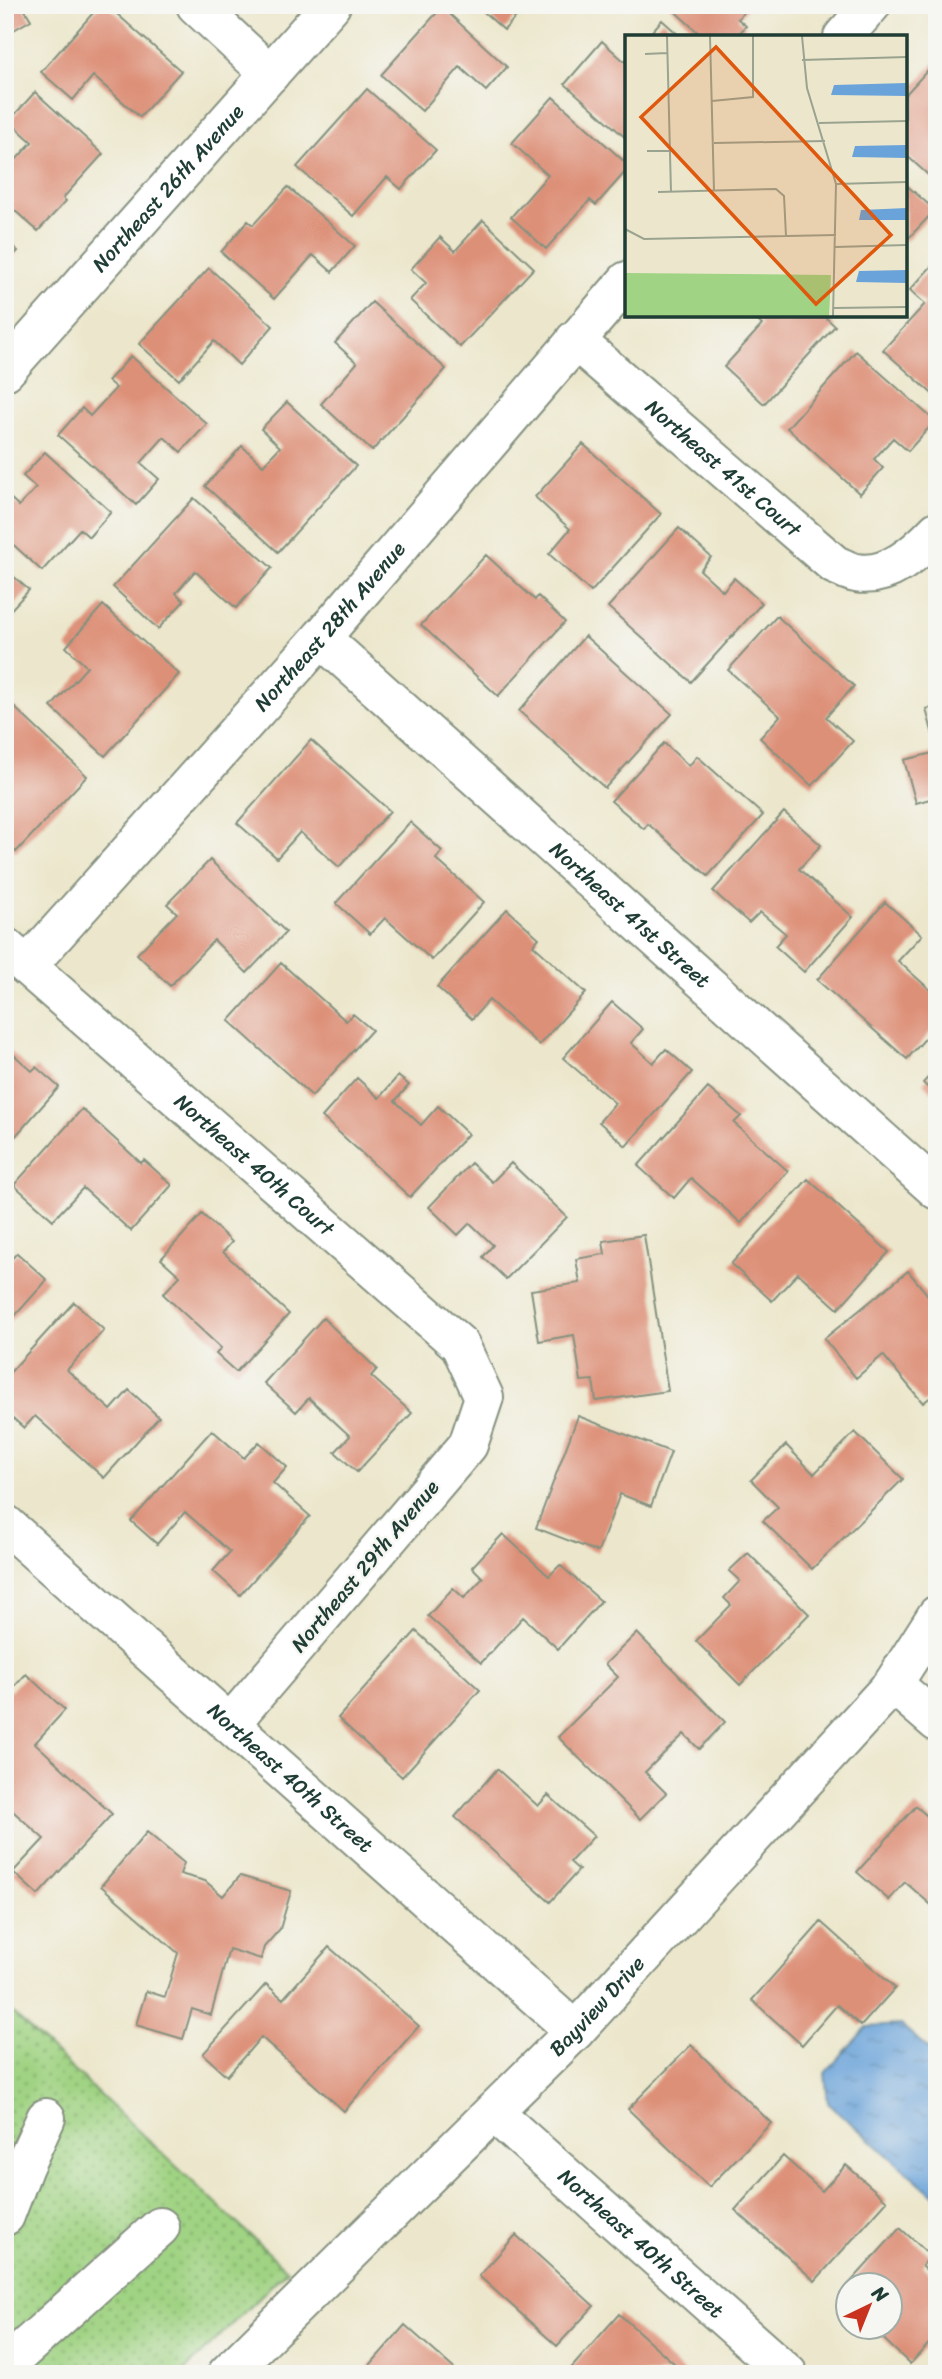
<svg xmlns="http://www.w3.org/2000/svg" width="942" height="2379" viewBox="0 0 942 2379" font-family="Sriracha,sans-serif">
<style>
.grass{fill:url(#grass-dots);stroke:#60885c;stroke-width:2}
.water{fill:url(#water-ripples);stroke:#447086;stroke-width:2}
.building{fill:#dd9078}
.lines{fill:none;stroke-linecap:round;stroke-linejoin:round}
.minor-casing{stroke:#869280;stroke-width:42}
.minor{stroke:#fff;stroke-width:38}
.labels{text-anchor:middle;dominant-baseline:central;stroke-width:5;stroke-linejoin:round;paint-order:stroke}
.street-label{font-size:21px;fill:#1f3d34;stroke:#f6f6f2}
.inset-road{fill:none;stroke:#9aa38f;stroke-width:2}
.view{fill:#de580e;fill-opacity:0.15;stroke:#de580e;stroke-width:3.5}
.inset-edge{fill:none;stroke:#1f3d34;stroke-width:3.5}
</style>
<defs>
<pattern id="grass-dots" width="8" height="8" patternUnits="userSpaceOnUse" patternTransform="scale(1.75)"><rect width="8" height="8" fill="#a0d383"/><path d="M2 2h.1M6 6h.1" fill="none" stroke="#82ac6c" stroke-width="1.8" stroke-linecap="round"/></pattern>
<pattern id="water-ripples" width="26" height="14" patternUnits="userSpaceOnUse" patternTransform="scale(1.75)"><rect width="26" height="14" fill="#6aa3d9"/><path d="M2 4q2-2 4 0t4 0M15 11q2-2 4 0t4 0" fill="none" stroke="#5786b1"/></pattern>
</defs>
<rect width="100%" height="100%" fill="#f6f6f2"/>
<filter id="ink" filterUnits="userSpaceOnUse"><feTurbulence type="fractalNoise" baseFrequency=".0143" numOctaves="2"/><feDisplacementMap in="SourceGraphic" scale="14" xChannelSelector="R" yChannelSelector="G"/><feConvolveMatrix kernelMatrix="1 2 1 2 8 2 1 2 1" color-interpolation-filters="sRGB"/></filter>
<filter id="wash" filterUnits="userSpaceOnUse"><feTurbulence type="fractalNoise" baseFrequency=".00686" numOctaves="4" result="noise"/><feDisplacementMap in="SourceGraphic" scale="28" xChannelSelector="R" yChannelSelector="G"/><feGaussianBlur stdDeviation="1.57" result="paint"/><feColorMatrix in="noise" values="0 0 0 0 0 0 0 0 0 0 0 0 0 0 0 0 0 1.4 0 .05"/><feComposite in="paint" operator="in"/></filter>
<g filter="url(#wash)">
<rect width="100%" height="100%" fill="#ece7cc"/>
<path class="grass" d="M5,2006L287,2270L181,2374H5Z"/>
<path class="water" d="M901,2025L937,2056V2198L828,2103L825,2073L867,2027Z"/>
<g id="blocks">
<path class="building" d="M5,5H22L31,20L5,35Z
M100,5H107L181,71L140,117L93,76L73,100L41,72Z
M476,5H527L504,30Z
M668,5H750L738,19L746,26L736,37H703Z
M442,7L507,67L486,91L460,67L422,111L381,75Z
M662,20L681,37H647Z
M602,41L625,62L627,59V139L565,84Z
M937,60V183L905,154V95Z
M367,89L436,150L401,189L387,177L353,216L297,167Z
M35,92L103,154L63,198L66,201L38,231L5,202V172L32,142L9,121Z
M553,97L627,164V170L596,205L590,200L546,249L511,217L548,175L512,143Z
M905,184L935,210L905,242Z
M288,187L355,246L332,272L313,255L274,299L221,252L248,221L253,225Z
M483,220L534,268L460,347L410,300L426,283L411,269L440,237L455,251Z
M5,239L18,251L5,264Z
M937,260V398L883,350L925,304L910,290Z
M209,268L273,326L239,365L214,341L179,380L139,344Z
M372,302L446,369L372,451L321,404L357,363L335,343Z
M752,315H823L835,326L764,404L724,367L762,325Z
M856,351L935,421L908,451L893,438L874,459L883,468L860,494L787,428Z
M131,356L207,424L181,452L164,437L141,463L159,479L136,505L58,435L82,408L90,416L116,388L108,381Z
M287,402L356,466L278,552L205,486L242,446L263,465L280,447L261,429Z
M583,444L661,514L591,592L549,554L570,529L535,497Z
M45,452L111,512L89,537L80,529L42,571L5,537V498L8,496L19,506L36,488L23,476Z
M194,498L272,568L236,608L195,571L176,593L184,601L158,629L113,587Z
M679,528L711,557L700,570L723,591L734,578L762,603L691,682L608,607Z
M486,555L535,600L538,596L565,622L498,696L421,625Z
M5,569L29,590L5,616Z
M103,605L179,674L105,756L51,707L87,667L66,647Z
M777,616L854,686L826,717L853,741L812,786L760,738L780,716L728,670Z
M585,636L672,714L605,788L519,711Z
M11,704L87,776L16,852L5,842V710Z
M937,706V746H936L926,709Z
M311,740L390,811L339,867L300,832L277,858L237,823Z
M664,743L689,766L697,756L763,815L708,876L648,824L644,829L611,801Z
M937,752V797L916,803L904,760Z
M784,812L821,845L799,869L853,917L804,972L775,946L786,934L760,912L749,923L713,891Z
M410,822L442,851L436,859L484,902L432,960L385,918L370,934L336,903Z
M210,860L286,932L247,973L214,940L170,986L137,954L177,913L167,904Z
M885,902L922,935L898,961L937,996V1025L907,1059L817,980Z
M507,909L539,938L533,945L586,993L539,1045L489,1000L472,1019L437,987Z
M281,963L346,1021L353,1014L372,1030L312,1096L229,1021Z
M612,1002L643,1029L631,1043L653,1063L666,1049L692,1072L626,1146L599,1122L615,1103L563,1058Z
M5,1047L32,1071L36,1067L59,1087L13,1139L5,1132Z
M937,1068V1096L923,1083Z
M398,1076L409,1085L395,1101L421,1125L438,1106L468,1134L410,1197L322,1117L357,1078L379,1098Z
M708,1088L741,1116L734,1123L788,1171L741,1223L691,1178L674,1198L638,1166Z
M82,1109L141,1163L144,1160L172,1185L131,1231L83,1188L53,1220L14,1185Z
M471,1163L492,1182L511,1163L567,1217L506,1279L483,1257L493,1245L470,1223L458,1235L429,1207Z
M808,1179L889,1252L838,1309L798,1273L772,1301L731,1264Z
M202,1214L232,1242L223,1252L289,1314L236,1372L216,1354L221,1348L163,1294L180,1276L161,1259Z
M644,1235L668,1391L596,1401L593,1380L581,1381L574,1335L539,1341L531,1290L580,1283L576,1259L605,1254L603,1241Z
M17,1253L47,1280L5,1327V1266Z
M908,1271L937,1306L933,1312L937,1316V1392L923,1403L883,1355L856,1378L824,1339Z
M74,1302L104,1330L67,1370L111,1410L129,1390L159,1417L104,1478L35,1416L24,1428L5,1411V1378Z
M323,1318L377,1369L371,1376L412,1413L357,1472L335,1452L350,1436L309,1398L296,1412L264,1383Z
M578,1416L671,1452L651,1506L620,1494L598,1552L536,1528Z
M212,1430L244,1458L259,1442L287,1467L273,1483L310,1516L240,1595L213,1571L230,1552L185,1512L157,1544L131,1521Z
M855,1432L903,1479L812,1569L763,1521L778,1507L751,1480L786,1445L814,1474Z
M503,1534L549,1576L560,1565L601,1601L558,1649L523,1617L481,1663L428,1616L453,1588L464,1598L483,1578L472,1567Z
M748,1553L809,1614L740,1685L696,1641L731,1605L724,1598L740,1581L729,1571Z
M416,1631L480,1690L402,1777L338,1718Z
M637,1633L725,1722L699,1749L684,1734L645,1772L666,1793L640,1819L558,1737L618,1677L605,1664Z
M26,1674L65,1710L35,1743L112,1814L38,1895L13,1872L44,1839L5,1804V1697Z
M497,1769L538,1806L548,1795L594,1836L570,1862L579,1870L550,1902L455,1817Z
M916,1806L937,1825V1910L905,1882L889,1900L857,1872Z
M147,1832L184,1863L180,1874L205,1881L223,1896L240,1876L291,1891L280,1929L264,1947L261,1959L229,1949L211,2015L192,2009L183,2039L136,2025L146,1991L165,1997L178,1953L101,1886Z
M821,1922L895,1988L861,2026L837,2005L802,2045L752,2000Z
M329,1947L419,2026L344,2111L261,2037L227,2076L203,2054L266,1984L283,1999Z
M691,2045L771,2123L709,2187L628,2109Z
M783,2156L822,2191L846,2165L887,2201L815,2281L735,2210Z
M900,2228L931,2256L922,2266L937,2280V2335L910,2364L870,2326H890V2284H849Z
M516,2235L594,2306L557,2346L479,2276Z
M619,2314L686,2374H566Z
M405,2325L460,2374H362Z"/>
</g>
</g>
<g filter="url(#ink)">
<use href="#blocks" fill-opacity="0" stroke="#869280" stroke-width="2"/>
<g class="lines">
<g class="minor-casing">
<g id="minor">
<path d="M196,5L270,74"/>
<path d="M843,37L871,5"/>
<path id="s1" d="M575,340L835,565C841,567 849,572 856,573C888,579 917,552 937,531"/>
<path id="s2" d="M5,371L331,5"/>
<path id="s3" d="M321,638L937,1190"/>
<path id="s4" d="M5,947L460,1345L484,1397L468,1445L230,1724"/>
<path id="s5" d="M27,966L321,638L627,281"/>
<path id="s6" d="M5,1524L575,2031"/>
<path d="M893,1684L937,1722"/>
<path id="s7" d="M493,2112L788,2374"/>
<path d="M5,2216L24,2166L46,2118"/>
<path d="M5,2366L160,2227"/>
<path id="s8" d="M227,2374L575,2031L893,1684L937,1615"/>
</g>
</g>
<use href="#minor" class="minor"/>
</g>
</g>
<g class="labels">
<g class="street-label">
<text stroke="none"><textPath href="#s2" startOffset="245">Northeast 26th Avenue</textPath></text>
<text stroke="none"><textPath href="#s1" startOffset="196">Northeast 41st Court</textPath></text>
<text stroke="none"><textPath href="#s5" startOffset="455">Northeast 28th Avenue</textPath></text>
<text stroke="none"><textPath href="#s3" startOffset="415">Northeast 41st Street</textPath></text>
<text stroke="none"><textPath href="#s4" startOffset="331">Northeast 40th Court</textPath></text>
<text transform="translate(365 1566) rotate(-50)">Northeast 29th Avenue</text>
<text stroke="none"><textPath href="#s6" startOffset="382">Northeast 40th Street</textPath></text>
<text stroke="none"><textPath href="#s8" startOffset="522">Bayview Drive</textPath></text>
<text stroke="none"><textPath href="#s7" startOffset="198">Northeast 40th Street</textPath></text>
</g>
</g>
<g transform="translate(625 35)">
<rect width="282" height="282" fill="#ece7cc"/>
<path d="M0,238L206,240L204,281H0Z" fill="#a0d383"/>
<path d="M282,48V61L206,60L209,50ZM282,110V123L227,122L230,111ZM282,173V185H234L236,175ZM282,235V248L231,247L234,236Z" fill="#6aa3d9"/>
<path class="inset-road" d="M42,1L46,157M85,1L89,156M177,1L182,53L211,149L208,281M20,19L42,18M177,25L282,22M87,66L128,62V1M194,88L282,86M89,108L200,106M22,116H44M211,149L282,147M33,157L151,154L159,161L161,201M0,194L19,204L211,200M210,212L282,210M208,273L282,272"/>
<path class="view" d="M91,12L266,200L191,269L16,82Z"/>
<rect width="282" height="282" class="inset-edge"/>
</g>
<rect width="942" height="2379" fill="none" stroke="#f6f6f2" stroke-width="28"/>
<g transform="translate(869 2306) rotate(43)"><circle r="33" fill="#f6f6f2" stroke="#a0aca6" stroke-width="2"/>
<path d="M0-5L12 26L0 18L-12 26Z" fill="#c8321e"/>
<text y="-10" font-size="19" font-weight="bold" text-anchor="middle" fill="#1f3d34">N</text>
</g>
</svg>
